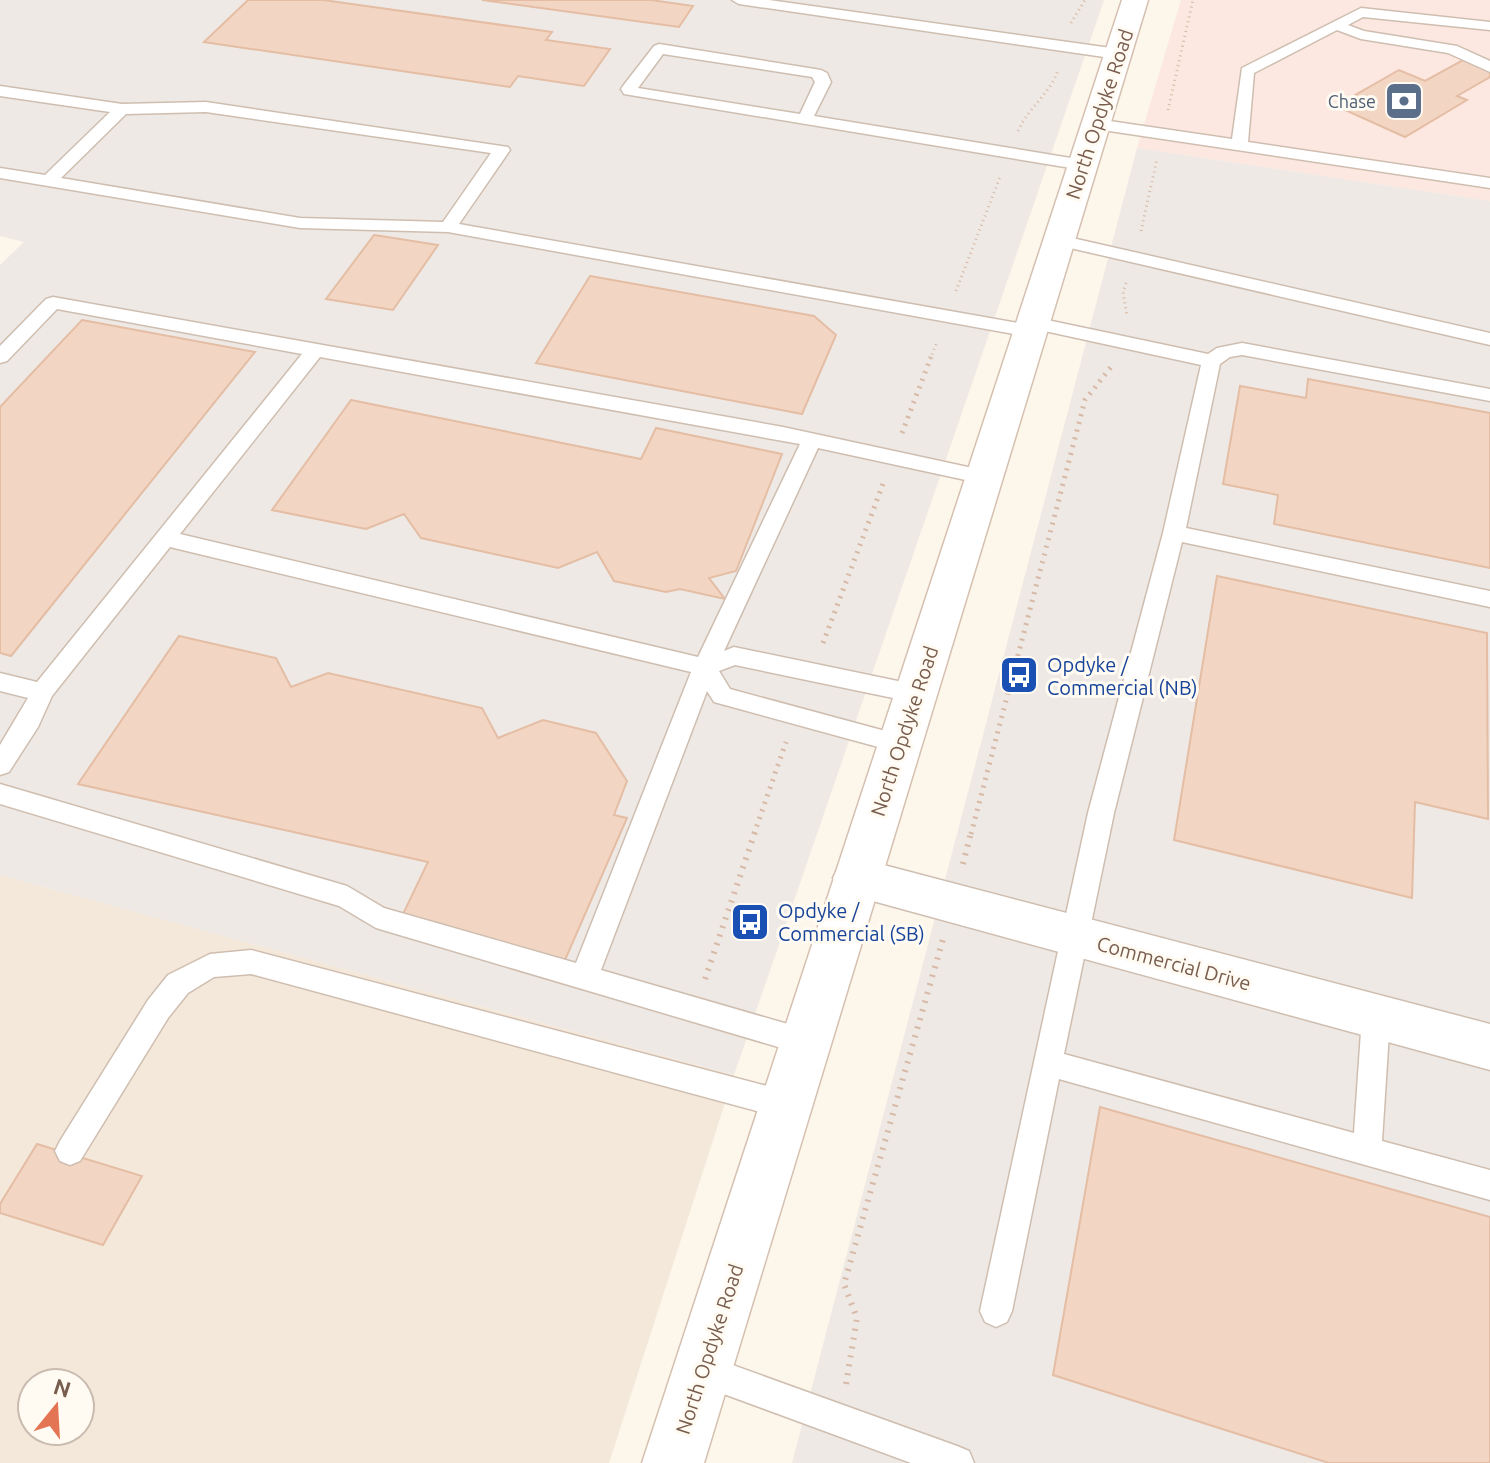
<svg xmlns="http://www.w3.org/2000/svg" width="1490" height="1463" viewBox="0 0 1490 1463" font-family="Ubuntu,sans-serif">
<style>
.residential{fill:#f4e8da;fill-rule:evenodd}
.commercial{fill:#fce8e0}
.industrial{fill:#eee9e4}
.building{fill:#f2d6c3;stroke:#e4bda4;stroke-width:2}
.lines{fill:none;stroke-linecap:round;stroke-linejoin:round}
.service-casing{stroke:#cfbeb0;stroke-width:3}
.minor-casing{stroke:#cfbeb0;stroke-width:3}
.secondary-casing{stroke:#d5c0b0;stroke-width:3}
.path-far2{stroke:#d7b9a6;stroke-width:3;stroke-dasharray:1 4;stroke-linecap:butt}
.path-far1{stroke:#d7b9a6;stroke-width:5;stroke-dasharray:2 6;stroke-linecap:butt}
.path{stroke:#d7b9a6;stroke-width:6;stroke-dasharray:2 7;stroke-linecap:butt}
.service{fill:#fff;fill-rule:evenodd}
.minor{fill:#fff;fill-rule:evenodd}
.secondary{fill:#fff;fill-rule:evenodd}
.labels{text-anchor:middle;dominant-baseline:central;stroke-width:6;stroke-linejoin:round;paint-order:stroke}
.far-service-label{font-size:18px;fill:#4e5e75;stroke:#fffaf2;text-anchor:end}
.street-label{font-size:20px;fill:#785d4e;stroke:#fffaf2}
.transit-label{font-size:20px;fill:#164399;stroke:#fffaf2;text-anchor:start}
</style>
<rect width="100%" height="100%" fill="#fcf6eb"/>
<path class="residential" d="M0,875L734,1075L609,1463H0ZM32,1383H80V1431H32Z"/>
<path class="commercial" d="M1181,0H1490V201L1137,148Z"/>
<path class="industrial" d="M0,0H1104L734,1075L0,875V265L24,242L0,236Z
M1137,148L1490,201V1463H792Z"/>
<path class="building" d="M248,0H323L552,32L546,40L610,49L584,86L518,76L510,87L204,42Z
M482,0H651L693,6L679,27Z
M1463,60L1490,71V77L1457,96L1467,100L1405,137L1336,106L1399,70L1425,81Z
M374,235L438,245L393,310L326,299Z
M590,276L814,316L836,335L802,414L536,363Z
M82,320L255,352L11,656L0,653V407Z
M1308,379L1490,413V568L1274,524L1278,495L1223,484L1240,386L1306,398Z
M351,400L641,459L656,428L782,454L736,571L709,578L725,599L680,589L666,592L614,581L597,552L558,568L421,538L404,514L366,529L272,510Z
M1217,576L1487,633L1488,819L1415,802L1412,898L1174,840Z
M179,636L276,658L291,687L328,673L482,708L498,738L543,720L596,733L627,781L614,815L627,818L565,960L403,914L428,862L78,784Z
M1100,1107L1490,1217V1463H1329L1053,1375Z
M37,1144L142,1176L103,1245L0,1213V1204Z"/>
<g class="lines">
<g class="service-casing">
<path id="service" d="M732,0H769L1118,49L1126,54L1118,59L739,4Z
M1361,8L1490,22V30L1363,17L1348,25L1364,31L1457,46L1490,61V72L1448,53L1361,39L1337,30L1254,73L1248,142L1490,178V188L1096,129L1088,124L1096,119L1232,139L1242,68Z
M659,44L821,70L827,73L831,82L814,116L1083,160L1091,165L1083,170L624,94L621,89L623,86L654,46ZM663,54L812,77L815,82L800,114L638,88Z
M0,86L122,104L206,102L508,147L510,150L459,224L1024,324L1026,319L1033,317L1208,354L1217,348L1242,343L1490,389V401L1242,355L1230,357L1220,364L1186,528L1490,591V607L1182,542L1114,813L1064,1054L1354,1133L1362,1017L1366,1008L1376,1005L1386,1008L1390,1017L1382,1141L1490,1170V1200L1059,1079L1012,1311L1007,1322L996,1327L985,1322L980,1311L1088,813L1163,533L1201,365L1040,330L1038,335L1031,337L448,232L300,228L0,178V168L45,175L110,112L0,96ZM206,112L491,153L443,222L300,218L61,178L126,114Z
M1059,235L1490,333V345L1053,244L1050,240Z
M53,297L783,427L991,472L994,477L991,482L984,484L818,448L724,651L734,647L917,685L925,688L929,694L925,700L917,703L735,665L719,671L730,689L900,735L909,737L912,744L909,751L900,753L714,702L707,691L601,970L805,1029L815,1033L819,1042L815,1051L805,1055L376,928L339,906L0,804V784L347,886L384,908L576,963L691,672L170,547L52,696L38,727L9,772L0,775V745L28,698L0,691V673L37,682L302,354L57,309L7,361L0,363V346L46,299ZM320,357L783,441L800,444L698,657L180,534Z
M251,950L786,1091L796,1095L800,1105L796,1115L786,1119L251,974L214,977L188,993L168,1018L80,1161L70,1165L60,1161L55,1151L60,1141L148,1000L168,975L210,954Z
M702,1354L957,1446L969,1451L974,1463H911L702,1386L691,1381L686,1370L691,1359Z"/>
</g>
<g class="minor-casing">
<path id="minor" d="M857,858L1490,1024V1070L840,892L833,878L840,864Z"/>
</g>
<g class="secondary-casing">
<path id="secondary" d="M1122,0H1148L704,1463H642Z"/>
</g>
<path class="path-far2" d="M1071,23L1085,0
M1168,110L1193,0
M1018,131C1028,108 1050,94 1058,70
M1141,231L1157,159
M1126,283L1123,292L1127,316
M956,291L1000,177
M930,359L937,342"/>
<path class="path-far1" d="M902,433L931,357
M823,643L883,484
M754,834L786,742
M971,834L1085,400L1111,367"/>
<path class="path" d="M963,864L971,832
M705,979L755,832
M846,1384L857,1318L844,1284L943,939"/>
<use href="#service" class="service"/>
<use href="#minor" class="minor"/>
<use href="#secondary" class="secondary"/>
</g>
<defs>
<g id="bank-square" transform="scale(2)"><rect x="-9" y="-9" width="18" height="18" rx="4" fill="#5c6f8a" stroke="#fffaf2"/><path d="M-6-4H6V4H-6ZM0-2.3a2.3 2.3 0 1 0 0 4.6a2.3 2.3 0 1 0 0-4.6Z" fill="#fff"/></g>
<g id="bus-square" transform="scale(2)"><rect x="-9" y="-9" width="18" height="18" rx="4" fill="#1a4fb4" stroke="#fffaf2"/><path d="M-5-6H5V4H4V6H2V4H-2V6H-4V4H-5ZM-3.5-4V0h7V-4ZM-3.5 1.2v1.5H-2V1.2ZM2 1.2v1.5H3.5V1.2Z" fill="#fff"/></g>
</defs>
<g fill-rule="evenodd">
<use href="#bank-square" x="1404" y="101"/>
<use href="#bus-square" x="1019" y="675"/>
<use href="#bus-square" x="750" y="922"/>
</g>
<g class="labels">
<g class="far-service-label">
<text x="1376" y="101">Chase</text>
</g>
<g class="street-label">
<text transform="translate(1099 114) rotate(-72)">North Opdyke Road</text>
<text transform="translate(904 731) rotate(-72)">North Opdyke Road</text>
<text transform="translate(1174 963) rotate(15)">Commercial Drive</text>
<text transform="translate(709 1349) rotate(-72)">North Opdyke Road</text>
</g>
<g class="transit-label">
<text x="1047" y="664">Opdyke /<tspan x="1047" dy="23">Commercial (NB)</tspan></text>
<text x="778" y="910">Opdyke /<tspan x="778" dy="23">Commercial (SB)</tspan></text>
</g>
</g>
<g transform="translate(56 1407) rotate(18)"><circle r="38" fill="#fffaf2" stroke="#c9bbb0" stroke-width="2"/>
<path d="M0-6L14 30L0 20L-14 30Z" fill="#e37554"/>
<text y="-12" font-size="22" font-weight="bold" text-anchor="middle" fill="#785d4e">N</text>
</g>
</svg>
